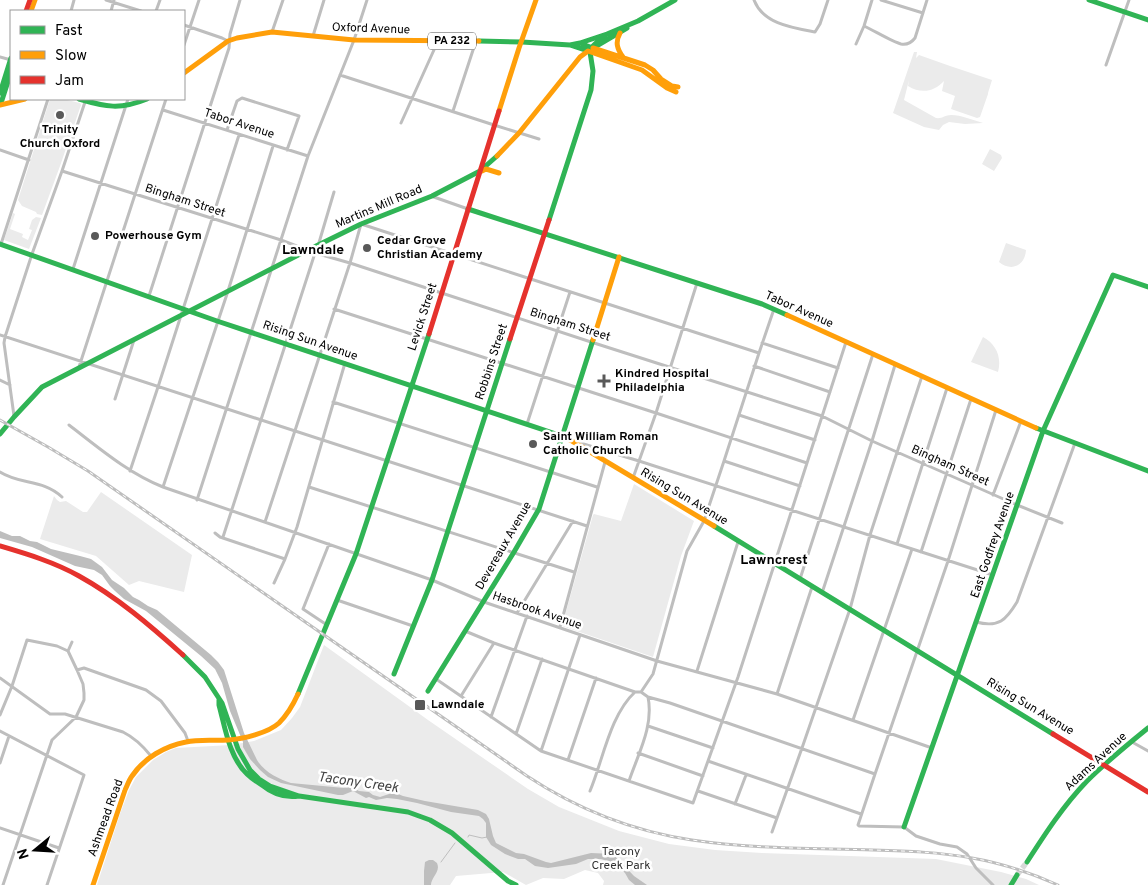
<svg xmlns="http://www.w3.org/2000/svg" width="1148" height="885" viewBox="0 0 1148 885" font-family="Overpass,sans-serif">
<style>
.green{fill:#ebebeb}
.water{fill:#bebebe}
.lines{fill:none;stroke-linecap:round;stroke-linejoin:round}
.stream{stroke:#bebebe;stroke-width:1}
.highway-tunnel{stroke:#d9d9d9;stroke-width:5.5;stroke-dasharray:5.5 3;stroke-linecap:butt}
.street{stroke:#bebebe;stroke-width:3}
.fast{stroke:#30b455;stroke-width:5}
.slow{stroke:#ff9f0a;stroke-width:5}
.jam{stroke:#e5322d;stroke-width:5}
.rail-casing{stroke:#bebebe;stroke-width:3}
.rail{stroke:#fff;stroke-width:1;stroke-dasharray:4;stroke-linecap:butt}
.poi-dot{fill:#595959;stroke:#fff;stroke-width:2}
.labels{text-anchor:middle;dominant-baseline:central;stroke-width:5;stroke-linejoin:round;paint-order:stroke}
.shield{fill:#fff;stroke:#4c4c4c;stroke-width:1}
.shield-label{font-size:11px;font-weight:bold;fill:#000}
.street-label{font-size:12px;fill:#000;stroke:#fff}
.poi-label{font-size:12px;font-weight:bold;fill:#000;stroke:#fff;text-anchor:start}
.park-label{font-size:12px;fill:#323232;stroke:#fff}
.neighbourhood-label{font-size:14px;font-weight:bold;fill:#000;stroke:#fff}
.water-label{font-size:14px;font-style:italic;fill:#434343;stroke:#fff}
</style>
<rect width="100%" height="100%" fill="#fff"/>
<path class="green" d="M914,52H917L916,58L919,55L950,66L992,80L988,93V94L980,117L977,118L951,109L955,96L942,91L944,81C934,92 921,94 908,86L909,80L904,100L936,118C942,119 945,115 951,115C961,115 973,120 983,123L965,124L949,122L943,125L939,130L924,127L893,113Z
M50,99H63L80,103L81,105L60,166L42,215L37,214L36,212L22,206L18,200Z
M990,149L1001,155L1002,158L994,171L982,164Z
M13,213L15,214L10,229L23,234L22,237L28,240L32,230L29,229L32,220L36,217L41,218L29,249L4,240Z
M1006,243L1026,250C1025,266 1011,272 999,262Z
M983,337C996,344 1002,357 998,372L971,362Z
M634,484L694,521L681,556L653,657L562,626L593,515L594,514L621,521Z
M101,492L192,555L184,592L139,581L129,585L96,556L40,539L54,496L57,500L60,502L66,501L83,512H87Z
M324,645L428,720L528,789L559,807L619,831L669,844L715,850L762,853L936,859L1001,872L1026,879L1039,885H603L604,881L598,873L585,870L564,879L543,878L526,885L503,872L456,876L450,885H97L120,814L129,790L136,777L153,760L166,752L176,748L231,745L254,741L281,730L292,718L300,707Z"/>
<path class="water" d="M0,531L12,536H20L30,541L37,542L51,549L80,556L91,559L102,567L112,580L124,588L133,597L139,600L148,606L157,610L211,655L218,662L224,670L244,733L257,760C264,772 279,779 291,783L344,788L350,786L359,791L369,792L373,795L380,797L392,793L398,794L403,796L425,801L478,810L486,814L489,819L493,836L496,843L516,853L524,854L546,862L551,863L591,853L613,854L634,876L647,885H635L629,880L625,873L620,868L611,862L601,859H588L576,864L548,868L535,866L525,859H518L505,854L491,845L486,837V823L483,819L479,816L451,812L417,803L397,799L387,798L376,800L369,797L366,798L353,791L343,795H338L281,783L268,777L260,770L250,759L243,747V742L230,711L222,683L215,669L201,656L146,611L124,599L115,591L110,586L102,575L94,570L75,566L32,547L0,538Z
M429,860H433L437,863C441,872 431,877 431,885H424V871L425,862Z"/>
<g class="lines">
<path class="stream" d="M468,837L469,835L482,838L487,837
M441,862L455,843"/>
<path class="highway-tunnel" d="M1017,875L1027,862"/>
<path class="street" d="M106,0L141,11
M754,0C763,24 793,28 815,32L820,24L828,0
M881,0L923,13
M71,11L74,0
M111,11L114,0
M156,11L160,0
M184,25L222,38L228,41
M864,26C873,30 893,42 901,44C907,45 912,42 915,38L927,0
M272,32L283,0
M313,36L324,0
M856,44L864,26L872,0
M184,45L199,0
M0,57L11,60
M1106,65L1129,0
M340,75L494,125L539,139
M163,110L308,156
M453,111L476,41
M401,123L438,41
M227,130L237,101L242,98L296,115L299,116L287,150
M0,150L29,160
M62,171L281,240L315,253L350,263L591,342L822,416L872,441L1017,505L1062,523
M431,196L468,209
M1,244L48,99
M318,246L334,192
M73,269L128,99
M149,296L227,54L229,48L230,34L240,0
M334,309L656,413L807,463
M0,335L587,526
M762,343L838,368
M754,366L830,392
M79,367L166,99
M0,380L10,385
M115,399L134,340
M333,402L597,487
M739,415L815,440
M14,416L4,343L5,337L32,254L62,171L86,99
M527,424L570,292
M69,425C99,448 128,473 163,487L432,580L484,602L581,635L657,661L777,694L932,748
M577,442L639,461L993,575
M724,461L800,486
M130,471L158,387L239,135
M0,472C20,485 43,479 62,497
M633,478L656,413L697,283
M163,487L228,291L273,146
M309,487L574,572
M993,495L1021,421
M197,500L308,156L354,40L367,0
M265,522L350,263L361,224L759,353
M215,533L220,537L285,559
M223,537L315,253
M897,544L947,388
M921,552L971,399
M800,579L873,354
M274,583L285,559L297,527L345,363
M822,593L872,441L895,365
M337,600L413,626
M517,613L573,521
M976,622C999,628 1006,620 1017,602L1075,443
M327,625L303,609L329,544
M560,627L605,462
M465,631L494,643L635,692H641L648,697L670,703L875,774
M68,651L72,642
M697,671L738,542
M0,678L50,714H65L123,732C135,738 143,746 151,756
M436,679L541,751L693,803L738,677L846,342
M641,692L653,674L687,551L704,521L724,461L759,353L774,309
M777,694L812,587
M461,696L494,643
M0,715L12,686L27,640L57,646L68,651L77,670L84,668L146,690L161,701L185,733L188,741
M491,717L527,616
M853,720L912,549
M648,726L713,748
M0,731L84,775L47,885
M516,734L542,659
M1132,742L1148,751
M541,751L580,635
M638,753L703,776
M568,760L596,678
M708,761L861,814
M0,763L9,736
M629,781C638,754 654,726 648,697
M590,791C603,760 610,715 635,692
M698,791L777,818
M735,804L746,775
M0,828L59,848
M772,832L802,748L850,609L870,535L922,376
M3,885L52,740L76,717L84,700V693L83,684L77,670
M993,885L976,868L967,854L957,847L940,844L916,836L904,827L859,826L858,825L875,774L948,561L996,410"/>
<path class="fast" d="M1089,0L1148,20
M479,41L522,42L570,45L580,43L607,34L638,21L675,0
M582,44L593,48L627,28
M570,45L588,51L596,43L605,37
M0,93L11,58
M79,99C106,107 120,110 147,99
M0,103L2,100L11,72
M468,209L762,304L787,315
M549,220L591,90L593,71L590,52
M0,244L217,321L559,435
M1036,428L1148,471
M0,434L14,417L42,387L308,250L361,224L432,196L480,171L497,156
M714,526L1053,734
M183,655L205,677L222,703L238,749L250,770L259,779L270,786L299,796
M394,674L432,580L510,339
M428,691L514,552L539,509L593,340
M298,694L356,554L429,334
M219,700V705C225,727 229,757 247,774C251,778 257,782 262,785C273,794 286,798 299,796L408,812L430,820L452,833L508,881L516,885
M904,827L1043,431L1113,275L1148,287
M1027,862C1045,834 1063,806 1087,781C1106,762 1127,745 1148,728
M1011,885L1017,875"/>
<path class="slow" d="M31,11L35,0
M620,33C615,42 617,49 623,57
M593,48L645,65L653,70L661,79L672,86L678,87
M184,73L228,41L237,38L272,32L354,40L479,41
M0,105L25,99
M499,111L519,48L536,0
M497,156L519,133L580,57L588,51L642,70L667,88L676,92
M482,171L486,169L499,173
M787,315L1036,428
M593,340L619,257
M559,435L572,441L714,526
M93,885L125,790C127,786 129,780 132,776C144,758 165,746 186,742C199,739 214,741 228,740C243,739 268,733 279,723C287,715 293,705 298,694"/>
<path class="jam" d="M26,11L30,0
M429,334L499,111
M510,339L549,220
M0,546C27,554 54,562 79,576C117,597 151,626 183,655
M1053,734L1148,792"/>
<g class="rail-casing">
<path id="rail" d="M0,420L48,447L88,471L527,776C577,809 632,831 692,840C752,849 813,848 873,850C906,851 939,852 972,858C1001,863 1031,873 1058,885"/>
</g>
<use href="#rail" class="rail"/>
</g>
<g class="poi-dot">
<circle cx="60" cy="115" r="5"/>
<circle cx="95" cy="236" r="5"/>
<circle cx="367" cy="248" r="5"/>
<path d="M601.5 373.5h5v5h5v5h-5v5h-5v-5h-5v-5h5z"/>
<circle cx="533" cy="444" r="5"/>
<rect x="414" y="699" width="12" height="12" rx="2.5"/>
</g>
<g class="labels">
<rect class="shield" x="428" y="32.5" width="48" height="17" rx="4"/>
<g class="shield-label">
<text x="452" y="41">PA 232</text>
</g>
<g class="street-label">
<text transform="translate(371 29) rotate(2)">Oxford Avenue</text>
<text transform="translate(239 124) rotate(18)">Tabor Avenue</text>
<text transform="translate(185 201) rotate(18)">Bingham Street</text>
<text transform="translate(379 207) rotate(-23)">Martins Mill Road</text>
<text transform="translate(799 310) rotate(24)">Tabor Avenue</text>
<text transform="translate(423 317) rotate(-72)">Levick Street</text>
<text transform="translate(570 325) rotate(18)">Bingham Street</text>
<text transform="translate(310 341) rotate(19)">Rising Sun Avenue</text>
<text transform="translate(492 362) rotate(-72)">Robbins Street</text>
<text transform="translate(950 466) rotate(24)">Bingham Street</text>
<text transform="translate(684 497) rotate(31)">Rising Sun Avenue</text>
<text transform="translate(993 545) rotate(-71)">East Godfrey Avenue</text>
<text transform="translate(504 546) rotate(-60)">Devereaux Avenue</text>
<text transform="translate(537 611) rotate(19)">Hasbrook Avenue</text>
<text transform="translate(1030 707) rotate(31)">Rising Sun Avenue</text>
<text transform="translate(1096 762) rotate(-43)">Adams Avenue</text>
<text transform="translate(106 818) rotate(-70)">Ashmead Road</text>
</g>
<g class="poi-label">
<text x="60" y="130" text-anchor="middle">Trinity<tspan x="60" dy="14">Church Oxford</tspan></text>
<text x="105" y="236">Powerhouse Gym</text>
<text x="377" y="241">Cedar Grove<tspan x="377" dy="14">Christian Academy</tspan></text>
<text x="615" y="374">Kindred Hospital<tspan x="615" dy="14">Philadelphia</tspan></text>
<text x="543" y="437">Saint William Roman<tspan x="543" dy="14">Catholic Church</tspan></text>
<text x="431" y="705">Lawndale</text>
</g>
<g class="park-label">
<text x="621" y="852">Tacony<tspan x="621" dy="14">Creek Park</tspan></text>
</g>
<g class="neighbourhood-label">
<text x="313" y="250">Lawndale</text>
<text x="774" y="560">Lawncrest</text>
</g>
<g class="water-label">
<text transform="translate(358 783) rotate(8)">Tacony Creek</text>
</g>
</g>
<rect x="10" y="10" width="175" height="90" fill="#ffffff" stroke="#999999"/>
<rect x="20" y="26" width="25" height="8" fill="#30b455" stroke="#999999"/>
<text x="55" y="35" font-size="15" fill="#000000">Fast</text>
<rect x="20" y="51" width="25" height="8" fill="#ff9f0a" stroke="#999999"/>
<text x="55" y="60" font-size="15" fill="#000000">Slow</text>
<rect x="20" y="76" width="25" height="8" fill="#e5322d" stroke="#999999"/>
<text x="55" y="85" font-size="15" fill="#000000">Jam</text>
<g transform="translate(35 850) rotate(252)" stroke="#ffffff" stroke-width="4" paint-order="stroke">
<path d="M0-4L9 19L0 12L-9 19Z" fill="#000000"/>
<text y="-8" font-size="14" font-weight="bold" text-anchor="middle" fill="#000000">N</text>
</g>
</svg>
